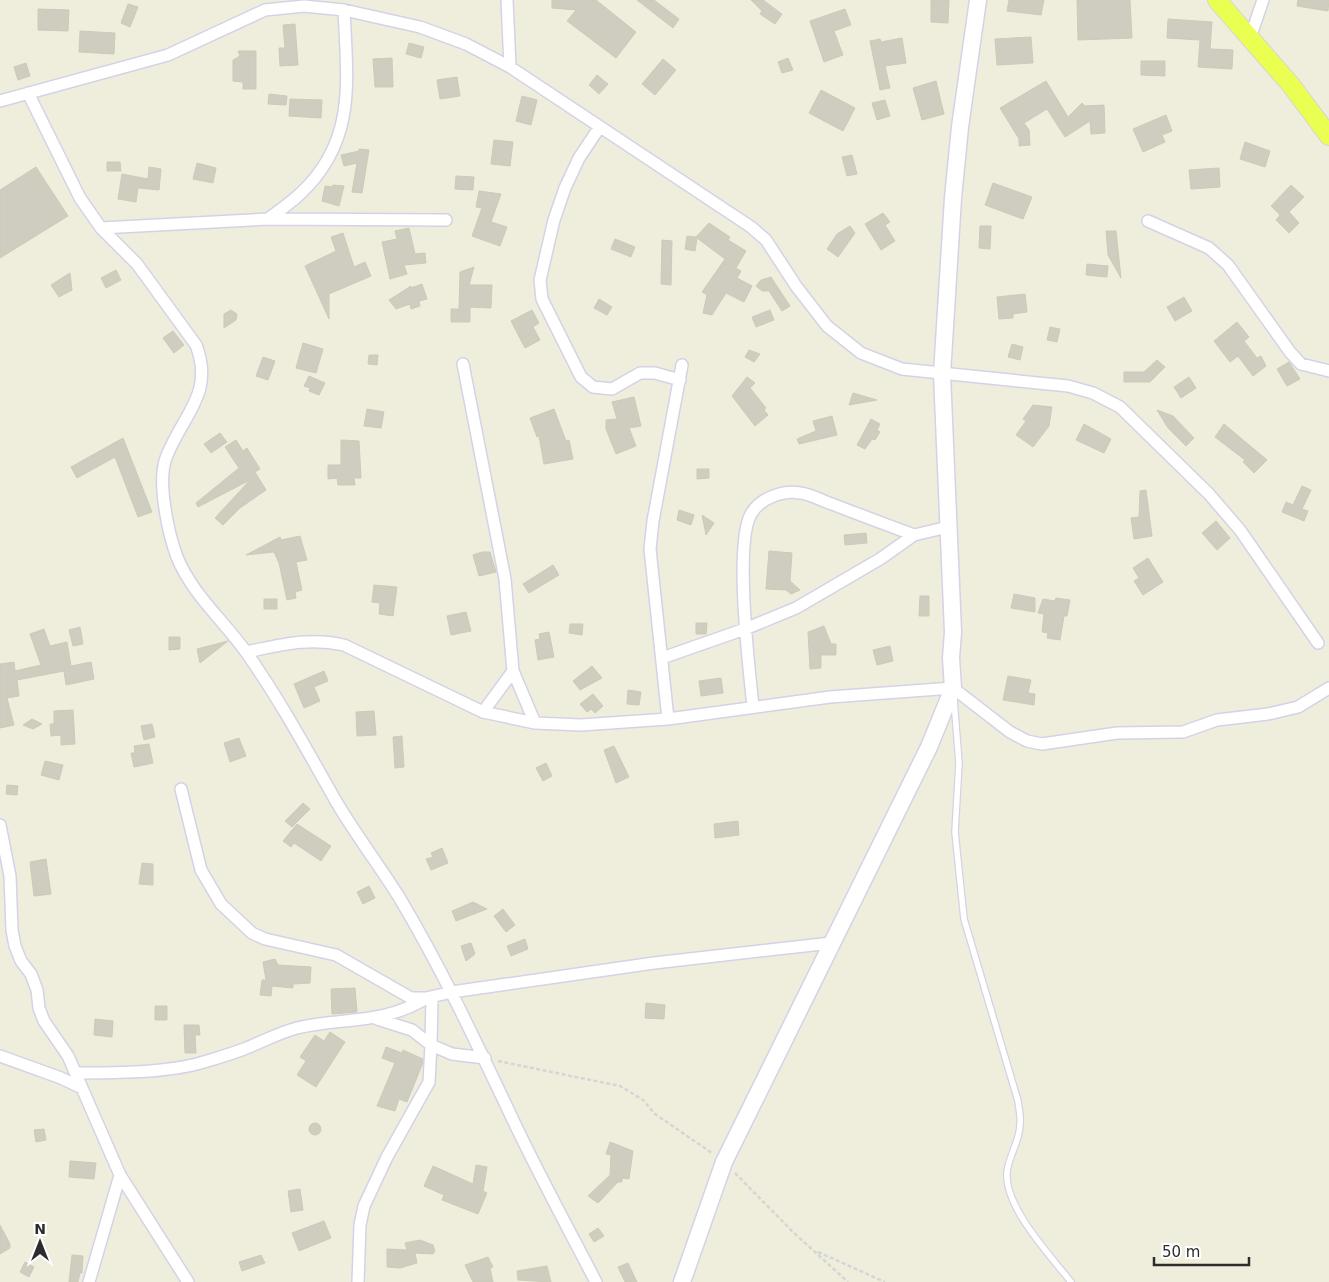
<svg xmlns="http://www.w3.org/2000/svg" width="1329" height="1282" viewBox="0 0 1329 1282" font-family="'DejaVu Sans',sans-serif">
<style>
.building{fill:#cecdbf;stroke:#cbcbb6}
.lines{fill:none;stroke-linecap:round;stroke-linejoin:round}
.lane-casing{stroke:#d5d2e6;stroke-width:8}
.street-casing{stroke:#d5d2e6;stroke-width:14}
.secondary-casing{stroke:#d5d2e6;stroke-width:19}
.primary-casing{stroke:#d5d5d5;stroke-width:20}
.path{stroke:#d5d5d5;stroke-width:2.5;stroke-dasharray:4 2.5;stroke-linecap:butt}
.lane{stroke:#fff;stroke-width:5.5}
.street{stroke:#fff;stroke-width:11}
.secondary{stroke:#fff;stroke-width:16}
.primary{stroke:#ebff52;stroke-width:18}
</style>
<rect width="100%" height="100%" fill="#efeedd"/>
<path class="building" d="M552,0H596L636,32L616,58L567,21L576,10L552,8Z
M637,0H654L679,19L673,28Z
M751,0H763L782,14L775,24L760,14L762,11Z
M931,0H949L948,23L931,22Z
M1009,0H1044L1041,15L1007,11Z
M1077,0H1130L1132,38L1078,40Z
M1298,0H1329L1328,11L1297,6Z
M128,4L138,7L130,27L121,23Z
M38,9L69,10L68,31L38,30Z
M845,9L851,25L834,31L843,55L824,62L810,21Z
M1168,19L1212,22L1210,49L1233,50L1232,69L1198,67L1200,40L1167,38Z
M295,24L298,65L280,66L279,48H285L283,25Z
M80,31L115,33L114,54L79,52Z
M1031,37L1033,63L997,65L995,39Z
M902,38L906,63L885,66L890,88L880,90L870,41L880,39L881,42Z
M409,43L424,47L421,58L406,54Z
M238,51H256V89H243V82L233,81V60L240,56Z
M392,58L393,87H375L373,59Z
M788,58L793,70L782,73L778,62Z
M663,59L676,70L655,95L642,84Z
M1141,61H1165V76L1141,75Z
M26,63L30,76L18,80L14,67Z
M597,75L608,84L599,94L589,85Z
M457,77L460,96L440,99L437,80Z
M936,81L944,114L922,120L913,88Z
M1046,81L1068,117L1082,103L1085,106L1104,105L1105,133L1091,134L1090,121L1065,137L1047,109L1024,123L1029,130L1030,145L1019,146V139L1000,108Z
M821,90L855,108L843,131L809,113Z
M269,94L287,96L286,105L268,104Z
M522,96L537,100L531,125L516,121Z
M290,99L322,100L321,118L289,116Z
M885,100L890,116L877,120L872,103Z
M1166,115L1172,131L1162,135L1165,142L1143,152L1133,129Z
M494,140L513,142L510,166L491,164Z
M1245,142L1270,151L1265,167L1240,159Z
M359,149L369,150L362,193L352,192L357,163L344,166L341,155L359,151Z
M852,155L857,174L847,176L842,157Z
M107,162H120L121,171H107Z
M197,163L216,168L213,183L193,179Z
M36,167L68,216L0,258V190Z
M149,167L161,169L159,190L138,188L136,202L118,199L122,174L148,179Z
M1219,168L1220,187L1191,189L1189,170Z
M456,176L474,177L473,190L455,189Z
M993,183L1032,197L1023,219L985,205Z
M333,185L344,186L339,206L322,201L325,186L332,187Z
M1291,185L1304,197L1289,212L1299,223L1289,233L1276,220L1280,215L1271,206Z
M479,191L501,194L491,222L507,227L500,246L472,236L482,208L476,207Z
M883,213L890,222L885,225L895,241L881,250L865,224Z
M709,223L730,237L728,240L746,251L736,268L741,271L737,278L752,286L744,302L726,293L712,315L703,313L707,295L702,292L725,259L697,238L695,251L685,249L687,236L696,237Z
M850,226L855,233L838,257L827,249L837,234Z
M980,226H991L990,249L979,248Z
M409,228L415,254L425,253L426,263L404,265L407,274L390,279L382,242L397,239L395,231Z
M1106,231H1116L1121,278L1108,255Z
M343,233L354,267L365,262L371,276L329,294V319L305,266L336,251L331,237Z
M615,239L635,247L631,257L611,249Z
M662,240L672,241L671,285L661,284Z
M1087,264L1108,266L1107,277L1086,275Z
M474,267L469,285H492L491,308L470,307V322H451V309H459L460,272Z
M116,270L121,280L106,288L101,278Z
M70,273L72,290L59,297L51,285Z
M771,277L790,306L782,311L769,291H762L756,286L761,280Z
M422,284L427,299L419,301L420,306L411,309L410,304L396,309L389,300L411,286V288Z
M1025,294L1027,312L1013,314V318L999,319L997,297Z
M1184,297L1192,311L1175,321L1167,307Z
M599,299L612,307L607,315L594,308Z
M231,310L237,314L236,320L224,328V314Z
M532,310L539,323L533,327L540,340L525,348L511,321Z
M770,310L774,320L756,327L752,317Z
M1237,322L1249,337L1244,341L1257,358L1261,356L1266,366L1253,376L1238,356L1230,362L1214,341Z
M1050,327L1060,329L1057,342L1047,340Z
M173,331L184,345L174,353L163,338Z
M303,343L323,349L316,373L296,368Z
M1012,344L1023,347L1020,360L1008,357Z
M749,350L760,354L754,362L745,357Z
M369,355H378L377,365L368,364Z
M263,357L275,361L268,380L256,376Z
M1157,360L1165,367L1150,382H1124V372H1144Z
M1289,362L1300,379L1287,386L1277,369Z
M309,376L325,383L319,395L309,391L310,388L304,386Z
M747,377L755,383L750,388L766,408L764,410L768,415L755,426L732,396Z
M1189,377L1196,388L1181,398L1174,387Z
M853,393L877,400L849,405Z
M634,397L641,426L629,428L636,446L616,454L606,429V420L617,419L612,402Z
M1033,405L1052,407L1049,426L1033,447L1016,435L1026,421L1023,419Z
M367,409L384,412L381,428L364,426Z
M554,409L566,441L569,440L573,459L544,464L539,436L537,437L530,418Z
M1157,410L1173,416L1194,438L1186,446L1168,428Z
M832,416L837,435L799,444L797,439L816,431L813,421Z
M871,419L880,424L877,430L880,432L875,440L872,439L865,449L857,445Z
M1084,424L1111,439L1104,453L1076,440Z
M1224,424L1267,460L1254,473L1243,462L1245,460L1215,437Z
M220,433L227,442L211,453L204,444Z
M123,438L152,512L138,517L115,457L77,478L71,467Z
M236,440L243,451L247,448L260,469L255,472L266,490L240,508L223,525L215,518L250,480L198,507L196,503L239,468L225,447Z
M341,440L359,441L361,478H354L355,485H338L337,478L328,479V465H341Z
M697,469H709V478L697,479Z
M1302,486L1311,490L1302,509L1308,511L1304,521L1282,512L1286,502L1293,505Z
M1146,490L1152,536L1134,539L1131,518L1139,517L1140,491Z
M679,510L694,515L691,525L677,520Z
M702,515L714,523L706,535Z
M1216,521L1230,538L1217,550L1202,533Z
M866,533L867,543L845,545L844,535Z
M300,536L307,560L296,562L302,590L295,592L296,598L287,600L279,563L274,552L246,555L280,537L281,540Z
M769,551L792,553L790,581L800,590L791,594L786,590L766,589Z
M482,552H490L496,572L479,576L473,555Z
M1148,558L1163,582L1143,595L1134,581L1139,578L1133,568Z
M553,565L559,575L529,593L523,584Z
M374,585L397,587L393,616L379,614L380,603L372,602Z
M1014,594L1035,598V612L1011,608Z
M920,596H929V616H919Z
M1056,598L1070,600L1067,616H1064L1060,640L1047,638L1048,633L1042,632L1044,614L1038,613L1043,599L1055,601Z
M264,599H277V609H264Z
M466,612L471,631L451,635L447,616Z
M696,623H707L706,634H696Z
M570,624H583L582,635L569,633Z
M824,626L831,644H836V655H821V668L810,669L808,632Z
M80,627L83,644L73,646L69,630Z
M44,629L50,646L67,642L71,666L91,662L94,679L66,685L64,671L17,680L19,696L7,698L14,725L0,728V664L14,662L15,671L41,665L30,634Z
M549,632L554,657L538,660L535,640L540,639L539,634Z
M169,637H180V649L169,650Z
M228,641L200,663L197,649Z
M890,646L893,661L877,665L873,650Z
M592,666L602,678L580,690L573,681Z
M324,671L328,681L314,687L320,701L304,708L294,684Z
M1008,676L1031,680L1028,693L1035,694L1034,705L1003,700Z
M721,678L723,693L701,696L699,681Z
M628,690L641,692L639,705L627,704Z
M593,694L603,706L595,713L591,709L587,712L580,704Z
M73,710L75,744L61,745V735L51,736L50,724H54V711Z
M374,711L376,735L357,736L356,712Z
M32,719L42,724L33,729L23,725Z
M152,724L155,737L144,740L141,726Z
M402,736L404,767L395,768L393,737Z
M239,738L246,756L230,762L224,743Z
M149,744L153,763L134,767L131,753H135L134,746Z
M614,746L629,777L616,783L604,750Z
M45,761L63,765L59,780L41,775Z
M546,763L552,776L543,781L536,768Z
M7,785L18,786L17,795L6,794Z
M303,803L310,809L292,827L285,821Z
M738,821L739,835L715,838L714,824Z
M297,824L331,846L321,861L294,843L291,847L283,841Z
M442,848L448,863L431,870L426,859L433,857L431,853Z
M46,859L51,894L34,896L30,862Z
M142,863L153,864V885L139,884Z
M369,886L375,898L363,904L357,892Z
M473,902L487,909L456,921L452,911Z
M503,909L515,925L506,932L494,916Z
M525,939L528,949L511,956L507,946Z
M471,943L475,954L466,961L461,946Z
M275,959L278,965L311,967L310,983L293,984V988L272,986L271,996L260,995L262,980H266L263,962Z
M355,988L357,1012L332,1014L331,989Z
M646,1003L665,1005L664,1019L645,1018Z
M155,1006H167V1020H155Z
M95,1019L113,1021L112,1037L94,1035Z
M184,1025H199L200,1035H195L196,1053H185Z
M330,1032L345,1042L316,1087L297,1075L306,1061L300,1057L315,1035L324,1041Z
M386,1047L402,1053L403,1050L423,1059L422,1065L407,1102L399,1099L395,1111L377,1106L395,1063L382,1058Z
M309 1129a6 6 0 1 1 12 0a6 6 0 1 1-12 0Z
M44,1129L46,1140L36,1142L34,1130Z
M610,1142L633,1151L629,1179L622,1178V1182H618L598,1203L588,1196L610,1175L611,1155L606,1154Z
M70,1161L96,1163L94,1179L69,1177Z
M476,1165L487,1167L483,1191L487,1193L478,1214L442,1200L444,1195L424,1186L433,1166L473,1184Z
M300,1189L303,1210L291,1212L288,1191Z
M324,1221L331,1238L299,1251L292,1233Z
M0,1225L10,1244V1248L0,1254Z
M598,1228L604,1236L594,1242L589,1234Z
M420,1240L433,1245L435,1251L433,1254L415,1253L417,1263L400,1268L387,1267V1249L407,1250L405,1243Z
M72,1255L83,1256L82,1273H80L78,1282H69Z
M261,1255L265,1263L242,1271L239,1262Z
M488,1257L493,1267L490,1268L493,1282H473L465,1265Z
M25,1262L34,1267L29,1277L20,1272Z
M628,1263L637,1282H625L618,1267Z
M547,1266L551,1282L518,1280L517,1271Z"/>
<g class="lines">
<g class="lane-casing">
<path id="lane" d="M954,700L959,763L955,832L964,919L1018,1101C1019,1109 1021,1117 1020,1124C1020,1141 1009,1155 1007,1172C1004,1207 1050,1255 1071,1282"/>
</g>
<g class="street-casing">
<path id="street" d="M507,0L510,67
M1250,38L1263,0
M28,93L80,198L101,228L137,264L196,345C215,394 182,415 166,458C157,481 168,533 177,557C192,594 223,620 246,652C280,700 308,752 337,803C356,835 379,865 399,897C442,969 477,1044 513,1120C539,1175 568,1228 596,1282
M0,101L168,55L265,10L304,6L344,10L420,27L466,44L510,67L751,227L766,240L796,286L827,326L861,353L902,369L1068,386L1093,393L1120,407L1209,494L1240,530L1318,643
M599,128L579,158L565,188L554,220L540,280L542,299L581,377L593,387L612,389L640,373H655L680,380
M268,219C278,211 291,203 301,193C357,140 347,80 344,10
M1148,221L1209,248L1228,265L1290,352L1301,364L1329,371
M101,228L268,219L446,220
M463,364L505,579L513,671L535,723
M246,652C281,645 308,637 344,645L483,712L535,723L581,725L668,719L830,697L953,688L1010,732L1027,741L1042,744L1117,733L1183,732L1217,720L1268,714L1298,707L1329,688
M662,658L745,629L796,608L880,559L914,535L948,527
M753,706C749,669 734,544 751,514C760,498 783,490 800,493C811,494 822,501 832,504C860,515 887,525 914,535
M483,712L513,671
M668,719L650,549L653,521L682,365
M181,789L201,870L221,904L252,933L265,939L336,955L411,998H426L452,992L654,963L831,943
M0,825L10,876L12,930L15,946L21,961L31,974L37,990L39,1008L44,1021L68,1056L120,1175L188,1282
M377,1019L412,1030L431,1045
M431,1045L432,997
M0,1056L61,1078L82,1088
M76,1073C115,1073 167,1073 204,1062C217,1058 231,1054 244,1049C262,1042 278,1033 297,1028C344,1017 381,1025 425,999
M89,1282L120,1175
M358,1282L360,1225L364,1206L387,1157L429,1082L431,1045L452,1054L485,1058"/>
</g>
<g class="secondary-casing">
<path id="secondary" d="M682,1282L724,1162L929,747L953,688L951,658L953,632L942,374L953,198L960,127L978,0"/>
</g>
<g class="primary-casing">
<path id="primary" d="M1217,0L1291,85L1329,136"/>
</g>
<path class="path" d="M498,1061L620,1086L643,1100L655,1114L712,1153
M735,1173L793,1232L848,1282
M818,1252L885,1282"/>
<use href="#lane" class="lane"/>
<use href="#street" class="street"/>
<use href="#secondary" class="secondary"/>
<use href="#primary" class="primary"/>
</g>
<g transform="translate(40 1242)" stroke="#ffffff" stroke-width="4" paint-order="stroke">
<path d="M0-4L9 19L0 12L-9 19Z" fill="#2c2c2c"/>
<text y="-8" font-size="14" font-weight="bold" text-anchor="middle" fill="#2c2c2c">N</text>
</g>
<path d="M1154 1257v8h95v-8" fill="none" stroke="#2c2c2c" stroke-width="2.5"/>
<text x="1162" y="1257" font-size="15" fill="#2c2c2c" stroke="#ffffff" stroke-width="4" paint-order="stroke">50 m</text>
</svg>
